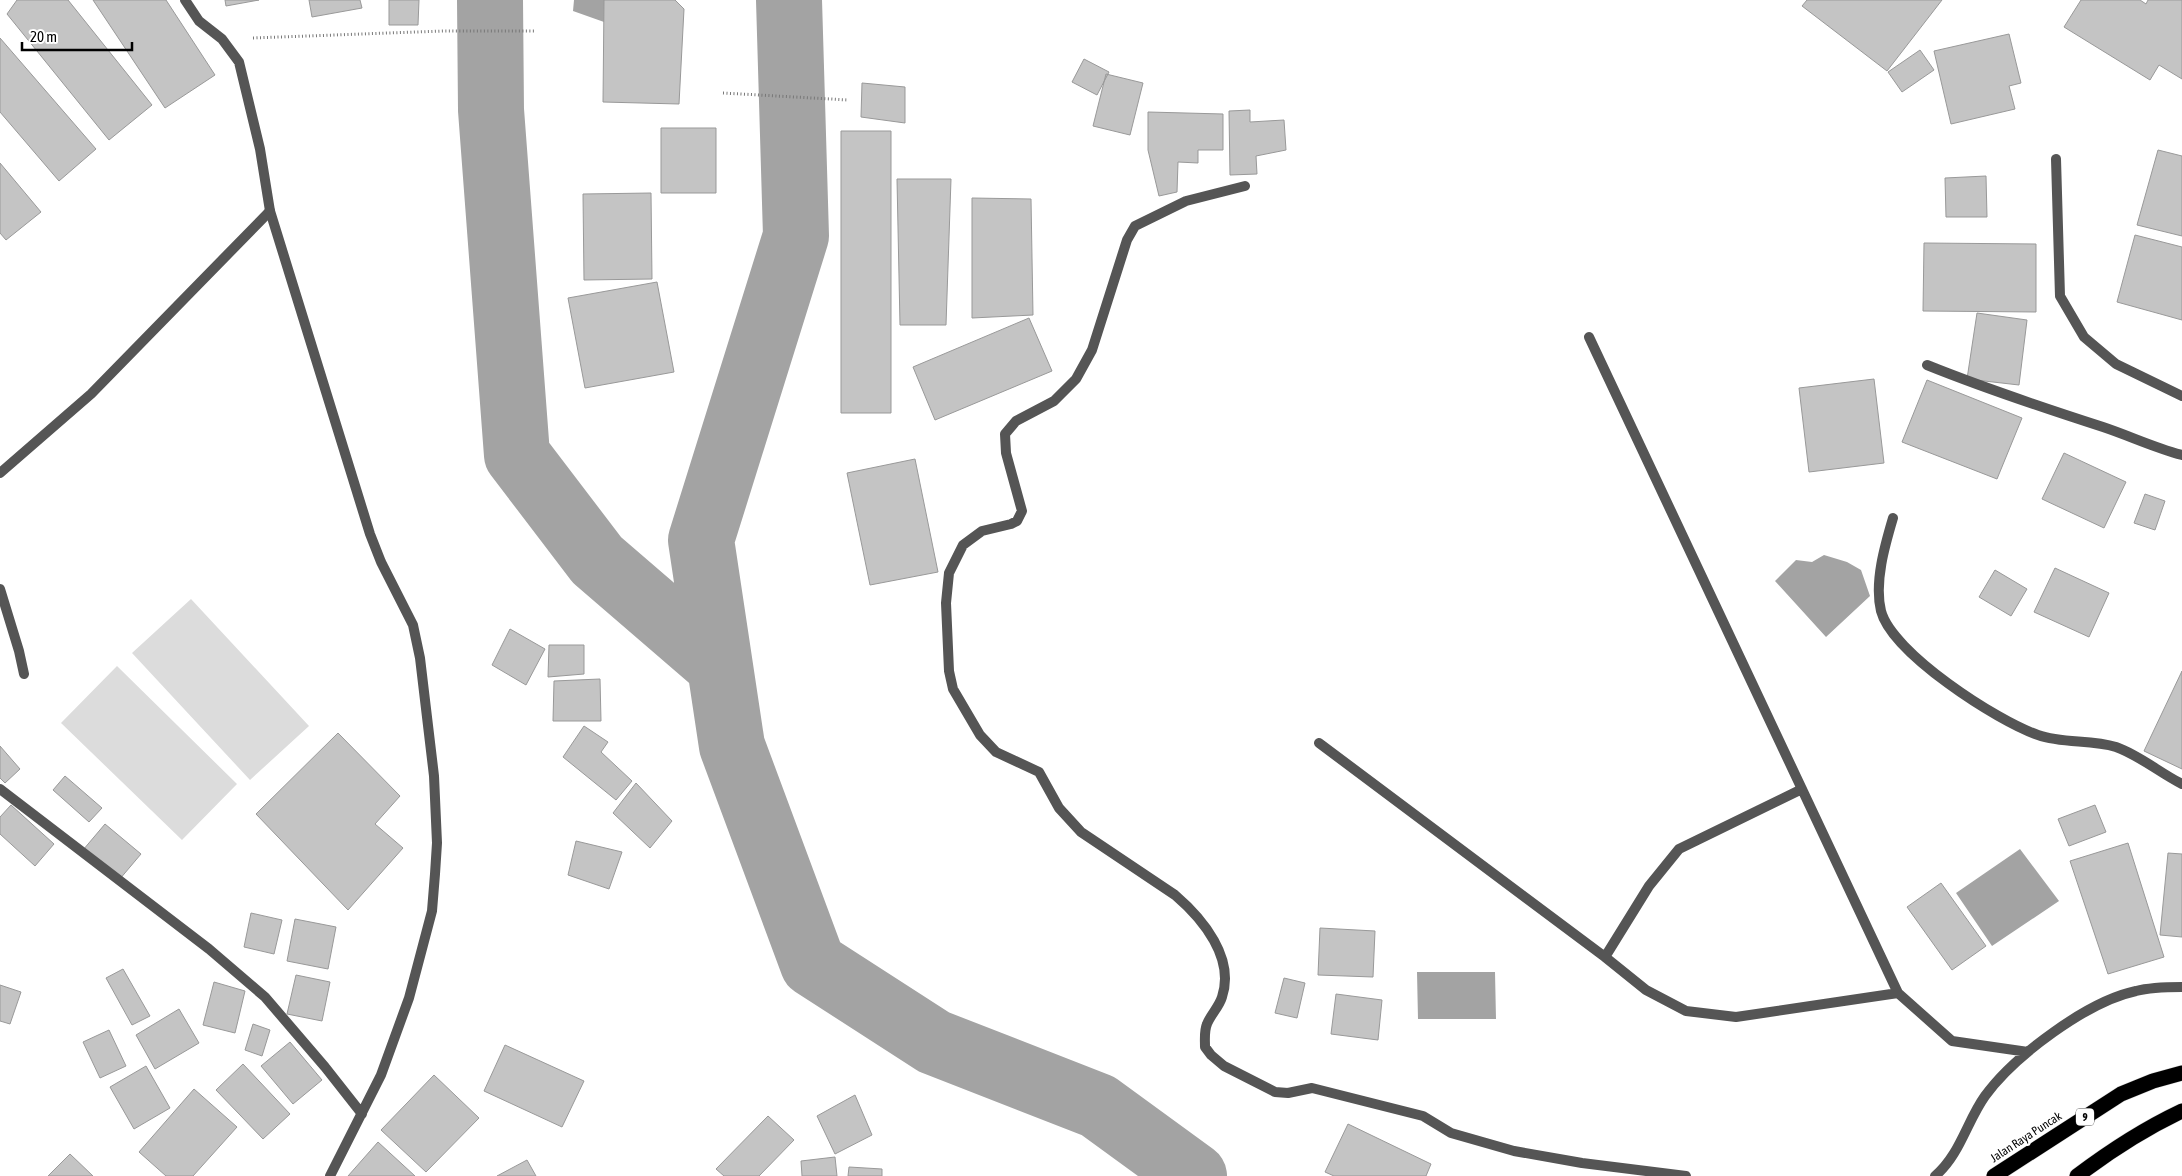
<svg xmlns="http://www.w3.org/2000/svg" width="2182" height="1176" viewBox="0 0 2182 1176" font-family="'Asap Condensed',sans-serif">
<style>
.green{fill:#dcdcdc}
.water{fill:#a3a3a3}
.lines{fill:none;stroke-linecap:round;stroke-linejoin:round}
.river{stroke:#a3a3a3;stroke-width:66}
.building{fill:#c4c4c4;stroke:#999}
.highway-casing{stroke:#dbdbdb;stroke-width:16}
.path{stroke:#777;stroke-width:3;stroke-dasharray:1 2.5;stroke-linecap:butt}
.lane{stroke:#555;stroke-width:10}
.street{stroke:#555;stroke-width:10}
.highway{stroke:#000;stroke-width:15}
.labels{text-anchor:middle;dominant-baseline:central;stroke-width:4.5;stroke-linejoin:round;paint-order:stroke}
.shield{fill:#fff;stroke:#4c4c4c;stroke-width:1}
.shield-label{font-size:11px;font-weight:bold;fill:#000}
.street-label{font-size:12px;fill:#000;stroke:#fff}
</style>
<rect width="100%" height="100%" fill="#fff"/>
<path class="green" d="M191,599L309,726L250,780L132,653Z
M117,666L237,784L182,840L61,723Z"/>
<path class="water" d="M574,0H604V22L573,11Z
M1824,555L1847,562L1861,570L1870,596L1826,637L1775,581L1796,560L1812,562Z
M2020,849L2059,901L1992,946L1956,893Z
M1417,972H1495L1496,1019H1418Z"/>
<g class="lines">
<path class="river" d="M490,0L491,110L517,455L597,560L720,666
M789,0L796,236L701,540L732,746L813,964L934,1042L1098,1106L1194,1176"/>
</g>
<path class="building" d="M17,0H68L152,105L109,140L7,14Z
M93,0H166L215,75L165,108Z
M225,0H259L226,6Z
M309,0H360L362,8L312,17Z
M389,0H419L418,25H389Z
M604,0H675L684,9L679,104L603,102Z
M1807,0H1942L1887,71L1802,6Z
M2081,0H2140L2146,4L2148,0H2182V79L2159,65L2150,80L2064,27Z
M2009,34L2021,83L2009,86L2015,109L1951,124L1934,51Z
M0,38L96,149L59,181L0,112Z
M1920,50L1934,70L1902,92L1888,72Z
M1084,59L1109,72L1097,95L1072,82Z
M1106,74L1143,83L1130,135L1093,126Z
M862,83L905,87V123L861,117Z
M1250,110V122L1284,120L1286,150L1256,156L1257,174L1230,175L1229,111Z
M1148,112L1223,114V150H1198V163L1178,162L1177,192L1159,196L1148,150Z
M661,128H716V193H661Z
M841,131H891V413H841Z
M2158,150L2182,156V236L2137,225Z
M0,163L41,212L6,240L0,233Z
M1986,176L1987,217H1946L1945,178Z
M897,179H951L946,325H900Z
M651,193L652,279L584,280L583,194Z
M972,198L1031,199L1033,315L972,318Z
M2135,235L2182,247V320L2117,302Z
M1924,243L2036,244V312L1923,311Z
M657,282L674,372L585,388L568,298Z
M1977,313L2027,320L2019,385L1967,379Z
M1029,318L1052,371L935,420L913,367Z
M1874,379L1884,463L1809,472L1799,388Z
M1927,380L2022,418L1997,479L1902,442Z
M2064,453L2126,482L2104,528L2042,499Z
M915,459L938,572L870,585L847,473Z
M2145,494L2165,501L2155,530L2134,523Z
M2055,568L2109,593L2089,637L2034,612Z
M1995,570L2027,589L2011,616L1979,597Z
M510,629L545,649L526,685L492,665Z
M549,645H584V674L548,677Z
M2182,671V769L2144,751Z
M600,679L601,721H553L554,681Z
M584,726L608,742L601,752L632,781L616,800L563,757Z
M338,733L400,796L375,824L403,848L348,910L256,814Z
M0,746L20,769L5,783L0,778Z
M65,776L102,808L89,822L53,790Z
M636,783L672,821L650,848L613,813Z
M11,805L54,844L35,866L0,834V817Z
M2095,805L2106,832L2069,846L2058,819Z
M105,824L141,854L119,880L83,850Z
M576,841L622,852L609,889L568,875Z
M2128,843L2164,957L2108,974L2070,861Z
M2168,853L2182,854V937L2160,935Z
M1941,883L1986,946L1952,970L1907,907Z
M251,913L282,920L274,954L244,947Z
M295,919L336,927L328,969L287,961Z
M1320,928L1375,931L1373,977L1318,975Z
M123,969L150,1016L132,1025L106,978Z
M296,975L330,982L322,1021L287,1014Z
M1284,978L1305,983L1297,1018L1275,1013Z
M214,982L245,991L235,1033L203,1025Z
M0,985L21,992L10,1024L0,1021Z
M1336,994L1382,1000L1378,1040L1331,1034Z
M179,1009L199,1043L155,1069L136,1035Z
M253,1024L270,1030L262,1056L245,1050Z
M109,1030L126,1066L100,1078L83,1042Z
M290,1042L322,1080L293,1104L261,1066Z
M505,1045L584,1081L562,1127L484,1091Z
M243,1064L290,1114L263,1139L216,1090Z
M146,1066L170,1108L134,1129L110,1087Z
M434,1075L479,1118L426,1172L381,1130Z
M194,1089L237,1127L193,1176H166L139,1152Z
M855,1095L872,1135L835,1154L817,1116Z
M768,1116L794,1140L759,1176H724L716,1169Z
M1348,1124L1431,1164L1426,1176H1334L1325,1172Z
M378,1142L415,1176H348Z
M70,1154L93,1176H48Z
M835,1157L837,1176H802L801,1161Z
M527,1160L536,1176H497Z
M849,1167L882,1169V1176H848Z"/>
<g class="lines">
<g class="highway-casing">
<path id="highway" d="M1994,1176L2121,1094L2153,1081L2182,1073
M2077,1176C2110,1151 2144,1129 2182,1111"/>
</g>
<path class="path" d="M253,38L443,31H534
M723,93L848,100"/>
<path class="lane" d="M0,473L91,394L270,211
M0,589L19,651L24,674"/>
<path class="street" d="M185,0L199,21L222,39L239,62L260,149L270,211L370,534L381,562L413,625L420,658L434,776L437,843L435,874L432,911L409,998L381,1075L330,1176
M2056,159L2060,296L2084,337L2116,364L2182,396
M1245,186L1186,201L1135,226L1127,240L1092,350L1076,379L1054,401L1016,421L1005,434L1006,453L1022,511L1017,521L1011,524L982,531L963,545L949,573L946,603L949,671L953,689L980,735L996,752L1039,772L1059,808L1081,832L1175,895C1203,919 1235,958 1222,997C1219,1007 1211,1014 1207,1024C1204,1031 1205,1039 1205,1047L1211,1055L1224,1066L1275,1092L1288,1093L1312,1088L1423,1116L1451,1133L1514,1151L1582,1163L1686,1176
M1589,337L1898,993L1952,1041L2028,1052
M1927,365C1984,388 2044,408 2103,427C2130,436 2155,448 2182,455
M1893,518C1885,545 1874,582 1881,611C1892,653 1997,721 2038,735C2063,744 2091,739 2116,747C2139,755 2160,773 2182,784
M1319,743L1605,957L1646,990L1686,1011L1736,1017L1898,993
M0,789L209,949L265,997L325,1067L362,1114
M1605,957L1649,886L1679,849L1802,789
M1935,1176C1960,1155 1967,1121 1985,1096C2014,1056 2088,1001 2136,991C2151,987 2167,987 2182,987"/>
<use href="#highway" class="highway"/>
</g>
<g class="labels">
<rect class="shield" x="2076" y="1108.5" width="18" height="17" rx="4"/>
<g class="shield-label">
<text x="2085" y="1117">9</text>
</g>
<g class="street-label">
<text transform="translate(2026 1137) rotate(-33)">Jalan Raya Puncak</text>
</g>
</g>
<path d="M22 42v8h110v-8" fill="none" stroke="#000000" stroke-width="2.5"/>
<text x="30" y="42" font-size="15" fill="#000000" stroke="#ffffff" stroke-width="4" paint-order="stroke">20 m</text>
</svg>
